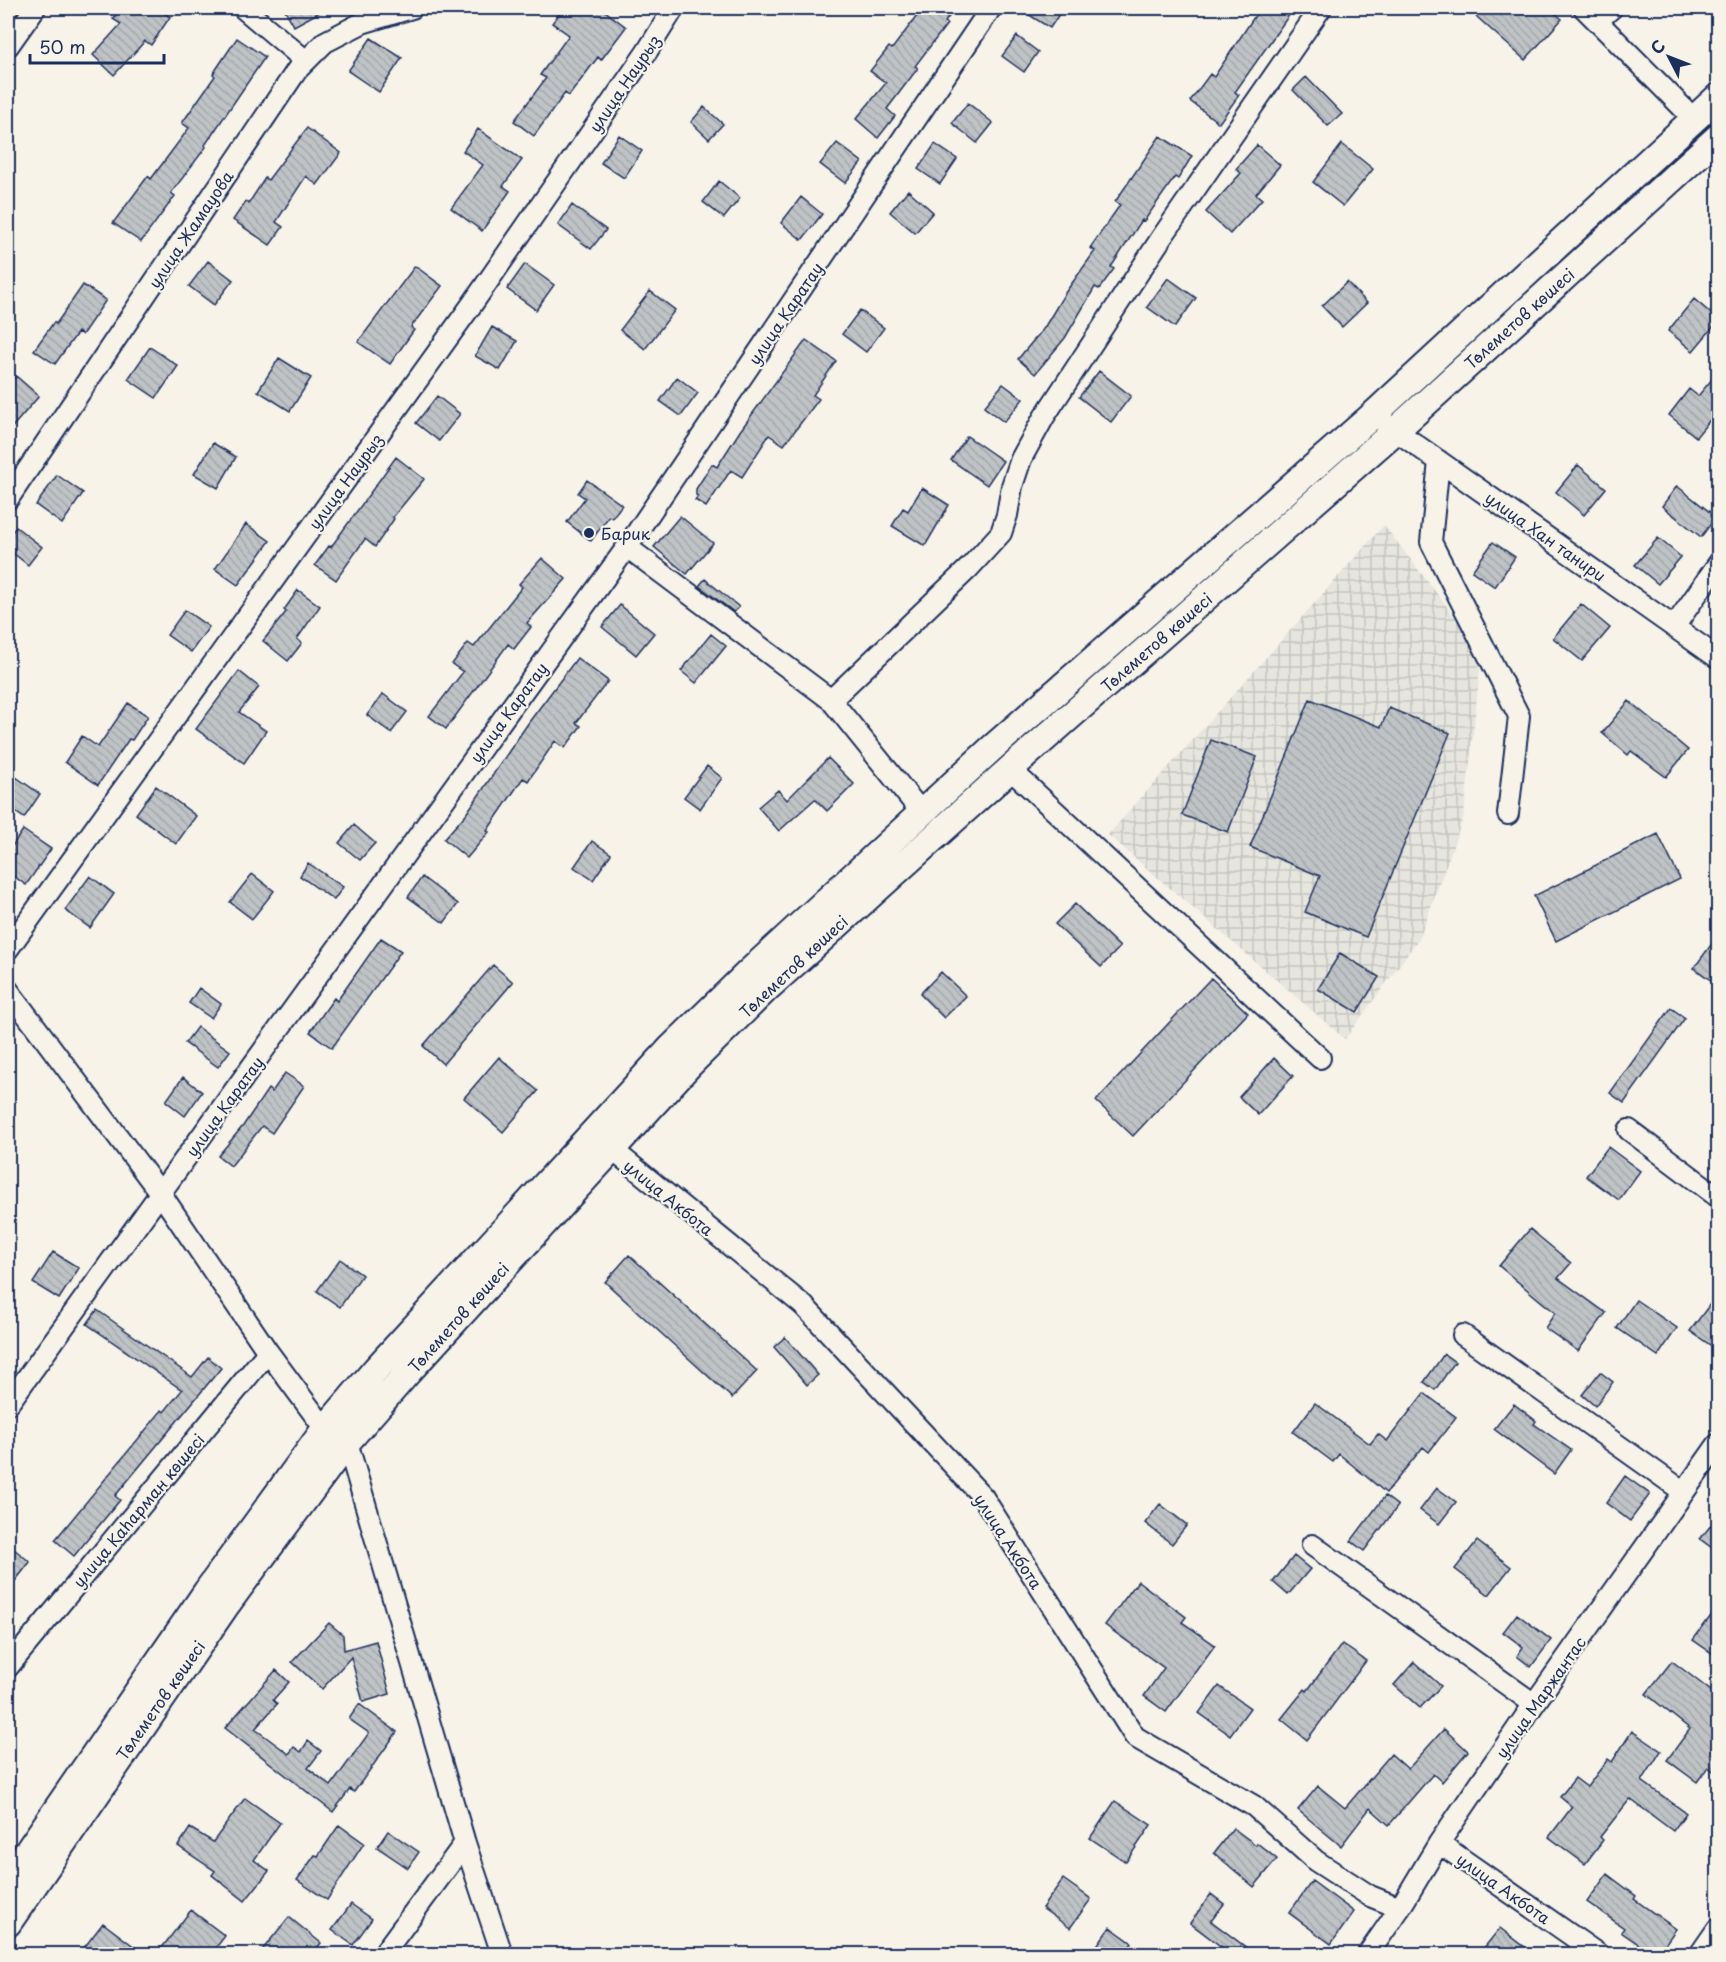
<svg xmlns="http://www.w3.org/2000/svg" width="1726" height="1962" viewBox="0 0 1726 1962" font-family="'Playpen Sans',sans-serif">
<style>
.industrial{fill:url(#industrial-grid)}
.building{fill:url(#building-back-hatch);stroke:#1b2f5e;stroke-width:1.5}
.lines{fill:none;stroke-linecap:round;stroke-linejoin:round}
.minor-casing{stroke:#1b2f5e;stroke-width:24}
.major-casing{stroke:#1b2f5e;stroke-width:30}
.minor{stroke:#f7f3e8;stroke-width:20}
.major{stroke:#f7f3e8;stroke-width:26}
.poi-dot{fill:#1b2f5e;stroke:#f7f3e8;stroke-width:2}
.labels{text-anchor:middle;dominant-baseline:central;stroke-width:4.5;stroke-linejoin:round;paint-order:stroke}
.street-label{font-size:16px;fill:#1b2f5e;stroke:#f7f3e8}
.poi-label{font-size:16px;fill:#1b2f5e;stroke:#f7f3e8;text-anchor:start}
</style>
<defs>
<pattern id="industrial-grid" width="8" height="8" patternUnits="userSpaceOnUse" patternTransform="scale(1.5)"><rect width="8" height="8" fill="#e6e5de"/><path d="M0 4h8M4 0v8" fill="none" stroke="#c5c5c1"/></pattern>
<pattern id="building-back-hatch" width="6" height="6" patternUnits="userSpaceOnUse" patternTransform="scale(1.5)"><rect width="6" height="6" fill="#c0c3c5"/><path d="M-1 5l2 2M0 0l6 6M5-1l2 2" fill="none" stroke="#a4a8ac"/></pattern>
</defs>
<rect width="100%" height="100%" fill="#f7f3e8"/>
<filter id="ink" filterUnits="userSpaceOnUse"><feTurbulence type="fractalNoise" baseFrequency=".0167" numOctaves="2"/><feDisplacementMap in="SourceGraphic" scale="12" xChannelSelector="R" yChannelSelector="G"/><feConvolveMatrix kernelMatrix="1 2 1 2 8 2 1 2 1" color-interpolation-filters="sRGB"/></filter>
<g filter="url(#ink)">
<path class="industrial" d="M1384,525L1482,652L1464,816L1420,937L1345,1039L1108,835Z"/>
<path class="building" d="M121,8H156L170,17L151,45L145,41L114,75L93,55L121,24L113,19Z
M284,8H327L294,26Z
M564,8H601L626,27L601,60L598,57L569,96L565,93L534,136L514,121L546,78L540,75L569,35L552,23Z
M923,8H955L945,22L947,24L915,66L918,68L887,109L895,116L878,138L856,119L886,83L870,71L889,47L892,49Z
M1018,8H1063L1050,28Z
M1260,8H1294L1235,92L1239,95L1219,123L1190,101L1210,74L1214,77Z
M1467,8H1549L1562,19L1525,60Z
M1017,36L1038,52L1024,72L1002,56Z
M237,38L265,57L205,145L206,147L171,193L175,196L141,242L113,223L148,176L151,179L189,128L182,123L215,76L213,74Z
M371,38L402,58L379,92L348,71Z
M1306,77L1342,114L1328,126L1293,90Z
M968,103L993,123L977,143L952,123Z
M704,107L723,124L709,139L691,122Z
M307,128L341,153L317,185L306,176L276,222L283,227L270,245L233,220L246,201L249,203L265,178L268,180Z
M478,129L522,160L503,186L510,191L482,231L451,208L483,165L463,151Z
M619,135L642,151L624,178L601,163Z
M1160,136L1192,156L1178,179L1175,177L1144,221L1142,220L1111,267L1114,269L1099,289L1095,287L1065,338L1035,374L1018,359L1044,328L1065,293L1095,251L1090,248L1120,205L1115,202Z
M837,143L862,162L845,183L820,164Z
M935,144L957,159L940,184L918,169Z
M1342,144L1373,169L1343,206L1313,182Z
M1257,145L1280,165L1256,194L1262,199L1230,234L1206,212L1241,173L1236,169Z
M719,181L740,198L724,218L703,202Z
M908,190L933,212L915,233L890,212Z
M801,197L822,214L802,240L781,223Z
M572,205L606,230L591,249L558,225Z
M208,261L233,280L214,305L189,286Z
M525,264L554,285L536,310L507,289Z
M415,266L442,286L411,327L414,330L390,364L358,342Z
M1168,278L1196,298L1175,327L1147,307Z
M1347,282L1367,303L1342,327L1322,306Z
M83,285L106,300L82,335L78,332L55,364L34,350L54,322L56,324Z
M650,291L675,310L645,349L620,330Z
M1694,299L1719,320L1693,351L1668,331Z
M860,310L884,328L866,352L842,334Z
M492,327L517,341L500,370L475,356Z
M806,340L836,361L813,395L819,399L784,445L769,435L742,477L731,470L706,507L695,500L698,496L696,495V489L712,464L717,467L740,431Z
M150,347L178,366L156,398L128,379Z
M279,358L311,378L290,411L258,391Z
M1099,371L1131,396L1111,422L1079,397Z
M1719,371V409L1696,437L1669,415L1689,389L1698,396Z
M16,376L39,396L8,432V386Z
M677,377L698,393L681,416L660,401Z
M1003,384L1023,399L1004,422L984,407Z
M437,396L460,414L439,441L416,423Z
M967,436L1003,461L987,485L951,460Z
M213,443L236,457L218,488L194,474Z
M396,457L424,479L393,517L394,519L375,547L365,539L336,580L315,565L329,546L331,547Z
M1578,465L1606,488L1584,515L1556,492Z
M57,475L83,493L62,524L36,505Z
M587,480L622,505L612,518L609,516L591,541L567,522L585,498L578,493Z
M1677,486L1716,517L1701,537L1662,506Z
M922,488L949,505L925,546L892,526L903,508L908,511Z
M680,516L713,543L687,574L654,547Z
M246,524L270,541L238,585L215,569Z
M16,527L42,547L28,565L8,549V537Z
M1658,538L1681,557L1658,584L1635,565Z
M1493,542L1515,557L1495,587L1472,571Z
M542,558L566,579L527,623L531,627L514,649L508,644L446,729L429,716L463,672L452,664L468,643L474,647L522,587L519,584Z
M705,579L739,607L734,612L699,586Z
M298,590L320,606L297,639L302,643L288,661L263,641L286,612L284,610Z
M1581,604L1610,628L1582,661L1553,638Z
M620,605L654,633L636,655L602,627Z
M185,610L209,627L191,652L167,635Z
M711,634L726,646L696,683L681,671Z
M577,658L608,681L576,723L581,726L565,748L555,741L528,781L523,778L487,831L489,832L467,858L444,839L466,814L529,722Z
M239,671L259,687L239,712L266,731L244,763L196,729Z
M383,694L407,712L391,733L367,715Z
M1310,699L1381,727L1389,708L1450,733L1366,937L1305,912L1320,876L1250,847Z
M1629,701L1688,750L1666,777L1631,751L1628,755L1602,733Z
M128,703L148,716L132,740L129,739L98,785L65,762L82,736L98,747Z
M1211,740L1257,757L1228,832L1182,815Z
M828,758L854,784L827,811L815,799L779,831L758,807L778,790L787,800Z
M707,766L722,778L700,809L684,797Z
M16,777L40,794L24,818L8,807V790Z
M156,786L196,816L176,844L136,814Z
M354,825L375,843L360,860L339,843Z
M23,830L51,849L26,885L8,872V852Z
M1658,834L1680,879L1556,941L1534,896Z
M592,841L611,854L593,880L574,867Z
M308,863L343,887L334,900L300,876Z
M252,874L274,891L252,919L230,902Z
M90,876L114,894L90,928L65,910Z
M422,877L458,904L444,923L408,897Z
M1075,904L1120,947L1101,967L1055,924Z
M1719,934V986L1694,968Z
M381,938L401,951L332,1048L310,1032L334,998L337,1001Z
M1340,953L1379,977L1357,1012L1318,989Z
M493,965L513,982L443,1064L423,1046Z
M941,972L966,996L944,1018L920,994Z
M1211,978L1248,1013L1133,1136L1096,1101Z
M199,988L221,1004L211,1018L189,1003Z
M1671,1008L1685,1018L1624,1103L1610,1093Z
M197,1027L230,1051L218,1067L185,1043Z
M499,1057L538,1091L503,1132L464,1098Z
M1274,1058L1293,1076L1258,1115L1239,1097Z
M285,1073L304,1086L272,1133L262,1126L231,1166L218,1156L243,1126L268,1089L272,1092Z
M183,1077L202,1092L185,1116L166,1101Z
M1608,1147L1640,1171L1619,1200L1586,1176Z
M1530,1229L1571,1263L1558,1278L1606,1313L1578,1351L1545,1328L1555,1313L1499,1266Z
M53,1252L79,1268L59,1299L33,1283Z
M629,1255L757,1371L732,1398L605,1282Z
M340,1259L362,1275L340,1307L317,1291Z
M1719,1292V1351L1690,1331Z
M1636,1300L1677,1328L1658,1356L1617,1328Z
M97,1310L192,1377L208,1357L221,1368L115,1496L120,1500L74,1556L55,1540L162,1410L164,1412L182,1390L87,1324Z
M785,1337L818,1375L807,1385L774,1347Z
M1444,1354L1455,1362L1435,1390L1424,1382Z
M1600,1372L1613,1382L1595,1406L1582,1395Z
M1424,1393L1456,1417L1429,1452L1423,1447L1386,1493L1339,1454L1333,1462L1293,1432L1315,1403L1370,1444L1378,1434L1387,1441Z
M1514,1404L1536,1421L1534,1424L1571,1450L1554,1474L1494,1429Z
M1625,1476L1650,1494L1630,1521L1606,1503Z
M1437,1488L1456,1502L1439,1524L1420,1510Z
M1385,1496L1398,1506L1364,1551L1351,1541Z
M1160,1504L1187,1525L1172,1544L1145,1523Z
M1719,1515V1553L1700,1539Z
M1477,1541L1511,1567L1489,1595L1455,1569Z
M8,1544L30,1562L8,1590Z
M1294,1556L1310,1569L1288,1595L1273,1582Z
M1138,1581L1186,1617L1182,1622L1215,1645L1166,1712L1144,1696L1164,1668L1105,1625Z
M1719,1605V1658L1693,1640Z
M1517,1614L1551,1640L1531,1667L1517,1656L1523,1647L1503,1632Z
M329,1623L343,1635L344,1650L376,1641L390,1694L363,1702L351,1657L322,1689L292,1662Z
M1342,1644L1366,1661L1307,1740L1281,1719L1305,1689L1307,1691Z
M1672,1661L1719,1697V1775L1708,1767L1697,1782L1667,1760L1690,1729L1646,1694Z
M1414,1662L1441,1686L1420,1708L1394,1685Z
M276,1670L289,1682L273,1700L277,1704L255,1729L289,1754L294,1747L301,1752L308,1741L321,1751L308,1768L331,1786L369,1733L349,1719L359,1704L397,1732L354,1792L350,1789L333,1812L225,1728Z
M1219,1686L1250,1708L1230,1735L1199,1713Z
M1444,1729L1468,1751L1442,1782L1433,1774L1389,1825L1370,1808L1341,1846L1298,1810L1318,1786L1345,1808L1391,1754L1408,1769Z
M1632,1731L1661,1751L1642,1781L1686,1813L1673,1831L1630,1799L1600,1837L1603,1840L1585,1864L1549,1837L1572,1807L1560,1797L1575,1778L1587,1787L1608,1759L1612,1762Z
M245,1798L280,1823L254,1860L269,1871L245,1901L212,1875L215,1871L178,1846L190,1828L213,1842Z
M1115,1801L1151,1825L1126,1862L1090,1838Z
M339,1825L364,1843L327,1900L297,1880L315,1855L318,1856Z
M1233,1828L1256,1845L1257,1843L1277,1859L1254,1887L1214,1853Z
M388,1831L419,1852L408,1868L377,1847Z
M1607,1874L1636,1896L1634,1899L1676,1929L1658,1954H1653L1621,1932L1624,1928L1587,1902Z
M1063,1879L1091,1899L1070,1928L1042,1908Z
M1312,1881L1354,1912L1331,1944L1289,1913Z
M1211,1894L1224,1904L1211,1921L1255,1954H1231L1190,1923Z
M351,1904L372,1919L353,1945L332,1930Z
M191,1910L225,1936L211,1954H157Z
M289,1917L321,1943L312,1954H259Z
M103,1923L144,1954H90L83,1949Z
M1110,1927L1132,1943L1124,1954H1091Z
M1500,1928L1534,1954H1479Z"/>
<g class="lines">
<g class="minor-casing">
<path id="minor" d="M243,8L306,61
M1584,8L1694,119
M1597,21L1612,8
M8,46L35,8
M1385,423L1718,658
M1439,461L1431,542L1519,716L1508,814
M8,499L297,70L325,42L362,23L412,8
M627,547L831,700L922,813
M1674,627L1718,564
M831,700L969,568L1001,533L1007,515L1012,486L1021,459L1044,417L1162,237L1321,8
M1010,769L1320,1058
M8,949L473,303L646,53L674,8
M8,990L161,1194L268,1352L325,1429
M1629,1130L1718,1197
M603,1142L804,1306L983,1497L1135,1737L1254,1806L1316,1861L1370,1896L1400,1908
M1463,1335L1684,1492
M8,1404L627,547L991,8
M347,1442L465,1843L502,1954
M1312,1545L1534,1704
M8,1667L268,1352
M1439,1843L1598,1954
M383,1954L465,1843
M1368,1954L1400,1908L1439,1843L1534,1704L1718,1444
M1700,1954L1718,1928"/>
</g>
<g class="major-casing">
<path id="major" d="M8,1880L207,1591L325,1429L376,1369L671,1048L748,973L991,749L1373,415L1718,97
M8,1923L227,1604L347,1442L409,1371L689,1065L766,989L1010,769L1395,431L1718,137"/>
</g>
<use href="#minor" class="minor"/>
<use href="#major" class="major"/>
</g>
</g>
<circle class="poi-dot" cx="589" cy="533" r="6"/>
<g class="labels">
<g class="street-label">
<text transform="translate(624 83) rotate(-56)">улица Наурыз</text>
<text transform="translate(190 229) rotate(-56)">улица Жамауова</text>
<text transform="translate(785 313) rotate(-56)">улица Каратау</text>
<text transform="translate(1519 318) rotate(-42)">Төлеметов көшесі</text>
<text transform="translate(345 481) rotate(-54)">улица Наурыз</text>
<text transform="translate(1546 536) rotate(35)">улица Хан танири</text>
<text transform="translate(1156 642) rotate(-41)">Төлеметов көшесі</text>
<text transform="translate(508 712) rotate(-54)">улица Каратау</text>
<text transform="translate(793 966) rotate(-43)">Төлеметов көшесі</text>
<text transform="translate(224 1106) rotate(-54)">улица Каратау</text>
<text transform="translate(669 1197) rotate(39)">улица Акбота</text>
<text transform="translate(458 1317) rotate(-48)">Төлеметов көшесі</text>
<text transform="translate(138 1510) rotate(-50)">улица Каһарман көшесі</text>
<text transform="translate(1009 1541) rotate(57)">улица Акбота</text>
<text transform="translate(1540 1697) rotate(-55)">улица Маржантас</text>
<text transform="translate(160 1700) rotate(-55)">Төлеметов көшесі</text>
<text transform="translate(1504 1888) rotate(35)">улица Акбота</text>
</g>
<g class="poi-label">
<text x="601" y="533">Барик</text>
</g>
</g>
<rect width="1726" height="1962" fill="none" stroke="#f7f3e8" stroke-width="30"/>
<rect x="15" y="15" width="1696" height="1932" fill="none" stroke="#1b2f5e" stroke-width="2" filter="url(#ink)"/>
<g transform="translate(1669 57) rotate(312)" stroke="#f7f3e8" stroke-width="4.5" paint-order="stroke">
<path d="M0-4.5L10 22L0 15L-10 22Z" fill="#1b2f5e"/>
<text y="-9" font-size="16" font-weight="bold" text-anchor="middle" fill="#1b2f5e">С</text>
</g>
<path d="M30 54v9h134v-9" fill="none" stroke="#1b2f5e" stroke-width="3"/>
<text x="39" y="54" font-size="18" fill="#1b2f5e" stroke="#f7f3e8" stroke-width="4.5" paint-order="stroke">50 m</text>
</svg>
